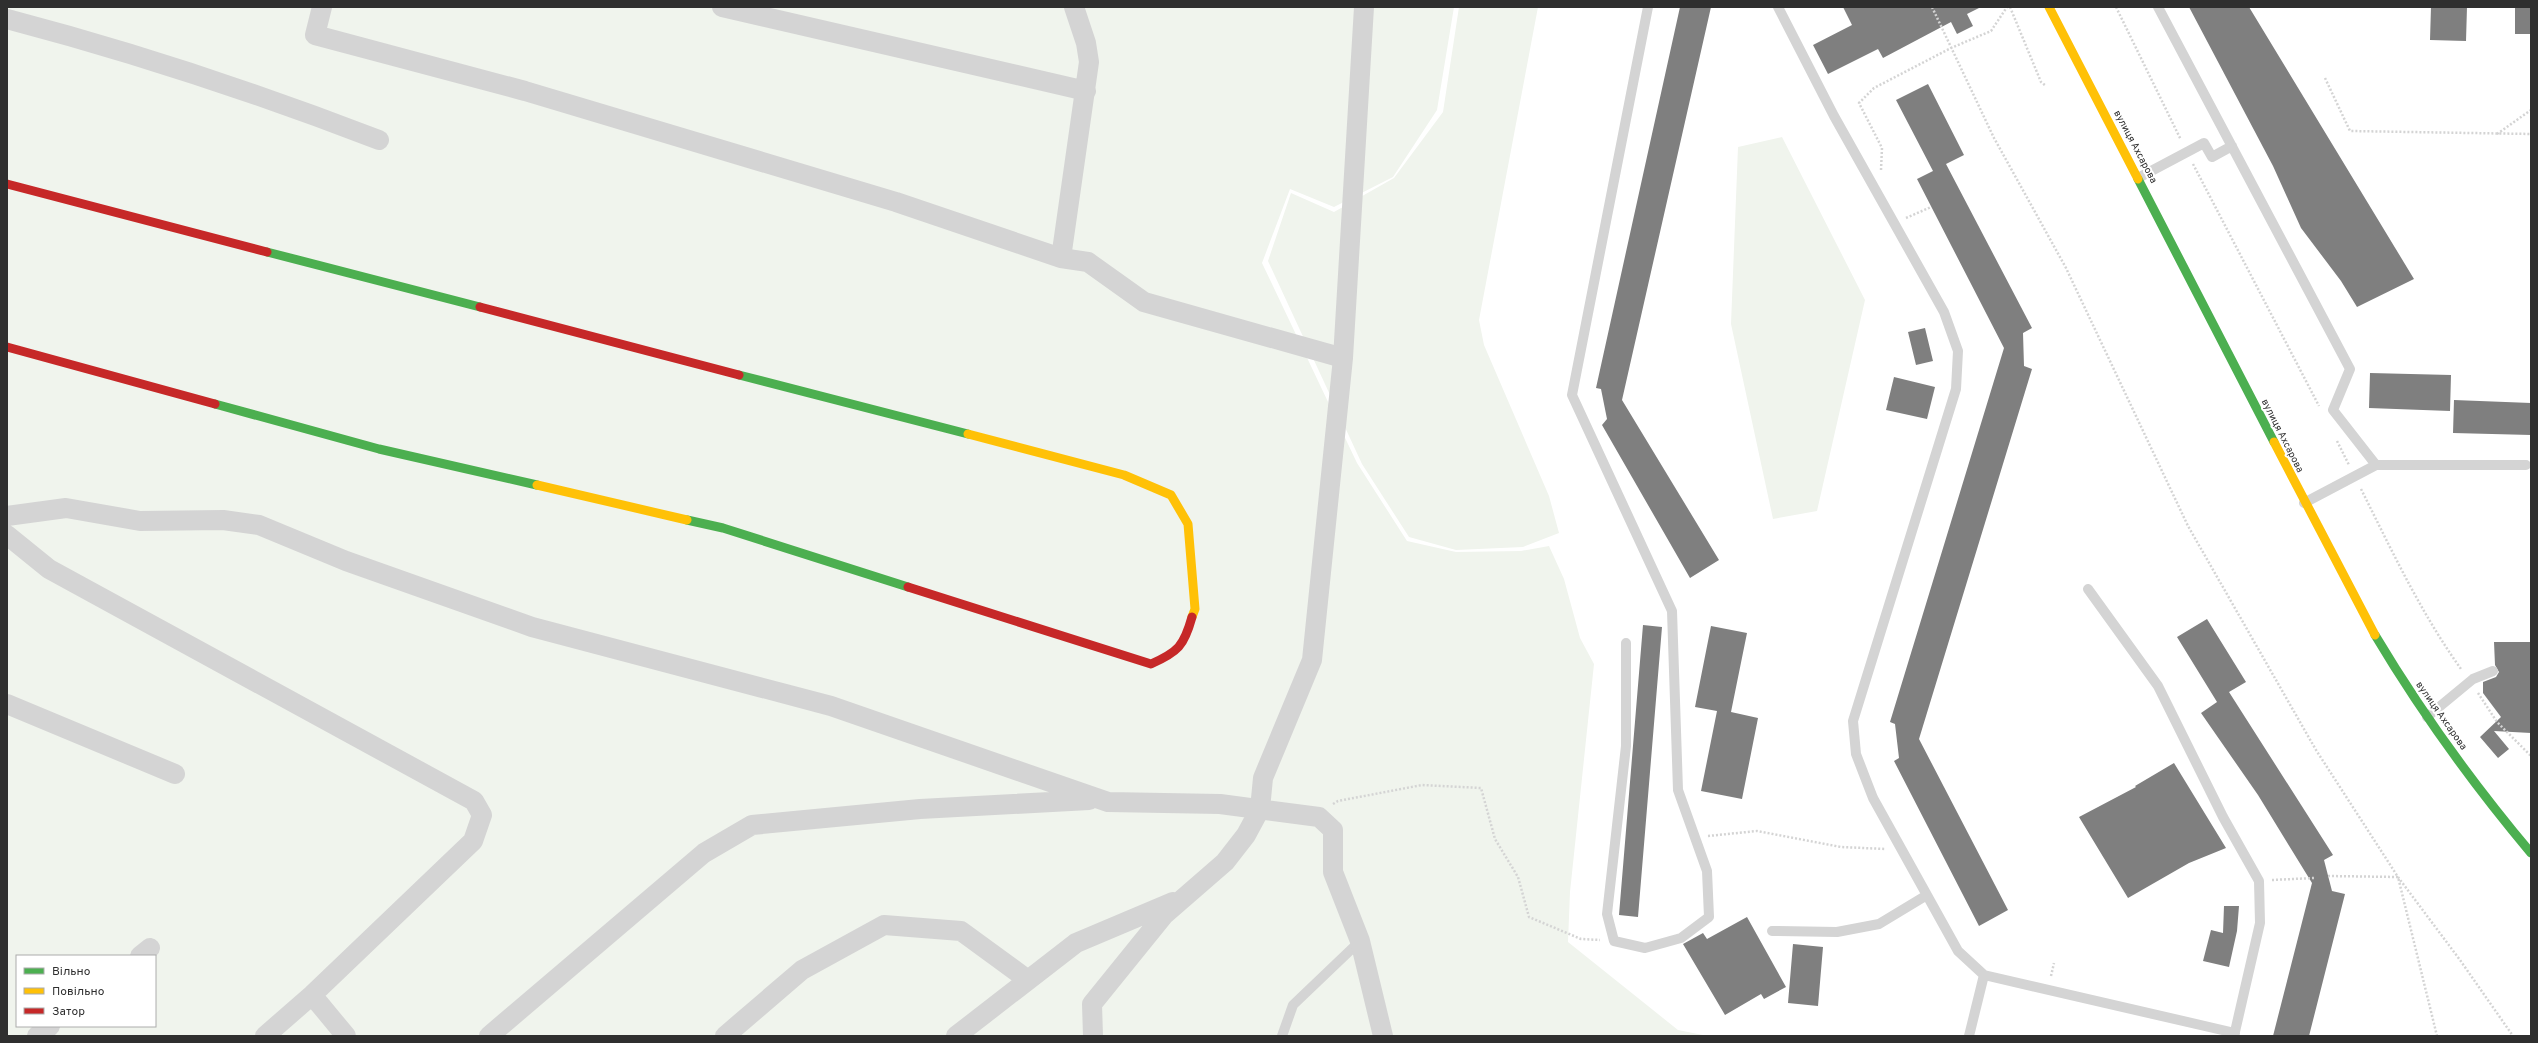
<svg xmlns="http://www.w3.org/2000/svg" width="2538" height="1043" viewBox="0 0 2538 1043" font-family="Overpass,sans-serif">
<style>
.green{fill:#f0f4ed;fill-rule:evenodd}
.building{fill:#7f7f7f}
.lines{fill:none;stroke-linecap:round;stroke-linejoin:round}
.path{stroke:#d4d4d4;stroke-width:2.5;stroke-dasharray:2 2;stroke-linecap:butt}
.lane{stroke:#d4d4d4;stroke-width:10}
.street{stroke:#d4d4d4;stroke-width:20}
.fast{stroke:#4caf50;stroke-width:9}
.slow{stroke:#ffc107;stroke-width:9}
.jam{stroke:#c62828;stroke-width:9}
.labels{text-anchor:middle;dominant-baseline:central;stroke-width:4;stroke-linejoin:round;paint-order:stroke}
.street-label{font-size:10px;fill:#2f2f2f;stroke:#fff}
</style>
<rect width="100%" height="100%" fill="#fff"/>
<path class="green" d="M7,7H1454L1437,110L1393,177L1334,207L1290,189L1262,263L1357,463L1407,541L1456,552L1521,551L1549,546L1564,579L1580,638L1594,664L1570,892L1568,942L1678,1030L1708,1036H7ZM17,956H155V1026H17Z
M1459,7H1538L1479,320L1484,345L1549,496L1559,533L1523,547L1456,550L1409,537L1362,464L1268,261L1291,193L1334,212L1394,178L1443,112Z
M1782,137L1865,300L1817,511L1773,519L1731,324L1738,147Z"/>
<path class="building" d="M1680,7H1711L1622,400L1719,560L1690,578L1602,425L1607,419L1601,389L1596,388Z
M1843,7H1981L1967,14L1973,26L1957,34L1951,22L1883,58L1878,49L1828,74L1813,45L1852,25Z
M2189,7H2249L2414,279L2357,307L2341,281L2301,228L2273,166Z
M2431,7H2467L2466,41L2430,40Z
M2515,7H2531V34H2515Z
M1928,84L1964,155L1946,164L2032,328L2023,333L2024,366L2032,369L1919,739L2008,910L1979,926L1894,761L1899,758L1895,724L1890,722L2004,348L1917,179L1933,171L1896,100Z
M1925,328L1933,361L1916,365L1908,332Z
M2370,373L2451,375L2450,411L2369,408Z
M1894,377L1935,387L1927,419L1886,410Z
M2454,400L2531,403V435L2453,433Z
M2207,619L2246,682L2229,692L2333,855L2324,860L2332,891L2345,894L2309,1036H2273L2312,883L2258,795L2201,713L2217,702L2177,637Z
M1643,625L1662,627L1638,917L1619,915Z
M1711,626L1747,633L1731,712L1758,718L1742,799L1701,791L1717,711L1695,707Z
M2494,642H2531V733L2494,731L2509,749L2498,758L2480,737L2501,717L2483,693V682L2496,677L2499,672L2495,665Z
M2174,763L2226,848L2189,863L2128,898L2079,817L2136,787L2135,786Z
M2224,906H2239L2237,931L2229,967L2203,961L2211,930L2223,933Z
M1747,917L1786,987L1764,999L1761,994L1725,1015L1683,944L1703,933L1707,939Z
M1793,944L1823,947L1818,1006L1788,1003Z"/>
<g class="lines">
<path class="path" d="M1932,7L1994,138L2066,268L2188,526L2316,750L2398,877L2460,960L2513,1036
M2010,7L2041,82L2046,86
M2116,7L2181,140
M2325,78L2350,131L2531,134
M2497,134L2531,110
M2193,164L2319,406
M1881,170L1882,148L1859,103L1874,88L1951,48L1991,31L2007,7
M1906,218L1931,207
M2337,441L2349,465
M2361,489C2392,551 2421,613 2461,669
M2478,693L2497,722L2531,756
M1333,804L1338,801L1422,785L1481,788L1495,839L1518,877L1529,917L1581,939L1600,940
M1708,836L1757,831L1841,847L1885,849
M2328,876L2398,877L2437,1036
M2272,880L2314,878
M2051,976L2054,963"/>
<path class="lane" d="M1778,7L1834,116L1944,312L1958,351L1956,389L1853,721L1856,754L1873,798L1958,951L1984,975L2235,1033
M2158,7L2350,369L2333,410L2376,465H2526
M2138,178L2204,143L2212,157L2232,146
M2304,503L2376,465
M2088,589L2158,686L2223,817L2259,881L2260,923L2234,1036
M1626,643V746L1607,914L1614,941L1645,948L1681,938L1709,917L1707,871L1678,790L1672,611L1572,395L1648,7
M2427,717L2473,679L2493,671
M1772,931L1837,932L1879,924L1927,895
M1282,1036L1293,1005L1360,941
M1969,1036L1984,975"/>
<path class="street" d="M322,7L315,35L525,91L896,202L1061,258L1088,262L1144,302L1343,358
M722,7L1086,91
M7,19C133,52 257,93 379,140
M1061,258L1089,62L1086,43L1074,7
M7,516L66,508L140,521L223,520L259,525L346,561L532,627L831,706L1108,802L1220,804L1319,817L1333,830V872L1360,941L1383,1036
M7,535L49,569L474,801L482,815L473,841L312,995L265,1036
M7,704L175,774
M140,956L150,948
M312,995L346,1036
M37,1036L50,1026
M489,1036L704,853L752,825L920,809L1089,800
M725,1036L802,970L884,925L961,931L1028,980
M956,1036L1076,943L1173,902
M1093,1036L1092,1004L1164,915L1225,862L1246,835L1260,809L1263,778L1312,660L1343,358L1364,7"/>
<path class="fast" d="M2138,179L2274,442
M267,252L480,307
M739,375L968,434
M215,404L379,449L537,485
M687,520L723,528L908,587
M2375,635C2421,712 2473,784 2531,853"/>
<path class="slow" d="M2049,7L2138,179
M968,434L1124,475L1171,495L1188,524L1195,609L1192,617
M2274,442L2375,635
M537,485L687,520"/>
<path class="jam" d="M7,184L267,252
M480,307L739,375
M7,347L215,404
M908,587L1151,664C1178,652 1184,646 1192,617"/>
</g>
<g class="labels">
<g class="street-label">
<text transform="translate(2135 147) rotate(62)">вулиця Ахсарова</text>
<text transform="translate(2282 436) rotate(63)">вулиця Ахсарова</text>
<text transform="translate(2441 716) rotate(55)">вулиця Ахсарова</text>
</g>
</g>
<rect width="2538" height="1043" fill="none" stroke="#2f2f2f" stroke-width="16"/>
<rect x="16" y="955" width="140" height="72" fill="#ffffff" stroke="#acacac"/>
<rect x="24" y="968" width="20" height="6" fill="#4caf50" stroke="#acacac"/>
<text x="52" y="975" font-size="12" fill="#2f2f2f">Вільно</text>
<rect x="24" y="988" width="20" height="6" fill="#ffc107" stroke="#acacac"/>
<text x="52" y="995" font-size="12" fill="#2f2f2f">Повільно</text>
<rect x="24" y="1008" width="20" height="6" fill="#c62828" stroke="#acacac"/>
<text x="52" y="1015" font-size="12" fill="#2f2f2f">Затор</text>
</svg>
